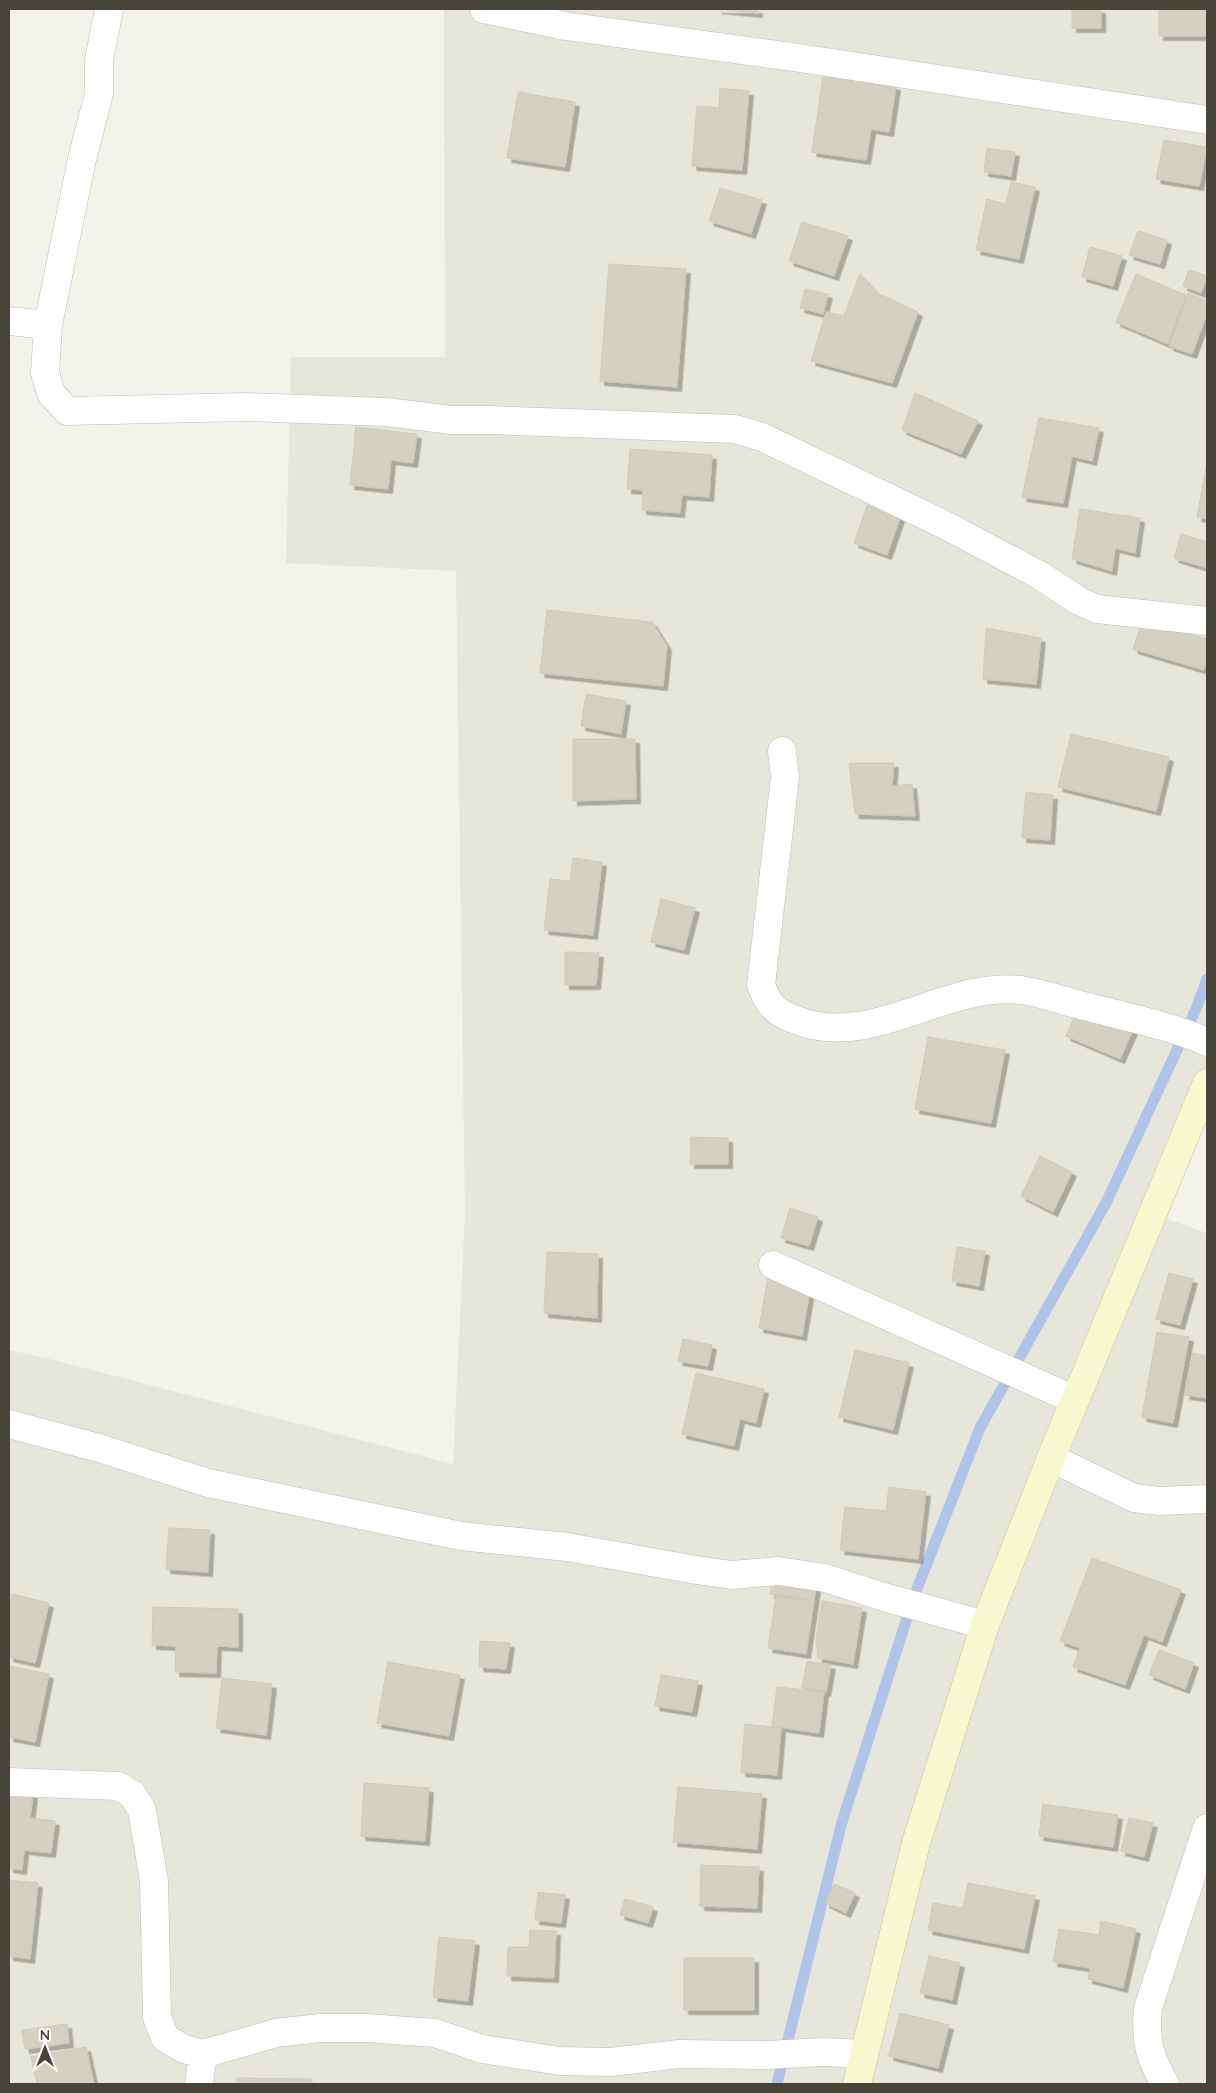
<svg xmlns="http://www.w3.org/2000/svg" width="1216" height="2093" viewBox="0 0 1216 2093" font-family="Quicksand,sans-serif">
<style>
.residential{fill:#e7e6da}
.lines{fill:none;stroke-linecap:round;stroke-linejoin:round}
.stream{stroke:#afc4e8;stroke-width:11}
.building{fill:#d4d1c2;stroke:#cecab6;filter:url(#shadow)}
.street-casing{stroke:#bebcae;stroke-width:29}
.secondary-casing{stroke:#c5c399;stroke-width:29}
.street{stroke:#fff;stroke-width:28}
.secondary{stroke:#f8f8d0;stroke-width:28}
</style>
<defs>
<filter id="shadow"><feDropShadow dx="4.5" dy="4.5" stdDeviation="0" flood-color="#0004"/></filter>
</defs>
<rect width="100%" height="100%" fill="#f3f3eb"/>
<path class="residential" d="M444,9H1207V1112L1167,1219L1207,1233V2084H9V1350L46,1358L453,1464L465,1215L456,571L286,563L291,357H445Z"/>
<g class="lines">
<path class="stream" d="M777,2084L842,1822L913,1599L980,1428L1106,1203L1196,1009L1207,979"/>
</g>
<path class="building" d="M717,9H758V13Z
M1072,9H1101V28H1072Z
M1159,9H1207V36H1159Z
M823,76L896,86L889,132L871,129L866,160L812,152Z
M720,88L749,91L742,170L692,166L697,106L719,108Z
M518,92L575,102L565,167L507,158Z
M1164,140L1207,147L1199,186L1156,179Z
M987,148L1015,152L1011,176L984,172Z
M1011,182L1035,187L1019,259L976,250L987,199L1006,204Z
M720,188L762,200L751,234L709,221Z
M802,222L848,236L834,276L789,261Z
M1138,231L1167,240L1160,264L1129,255Z
M1090,247L1122,256L1113,286L1082,277Z
M609,264L686,269L677,387L600,381Z
M1189,270L1207,276L1201,293L1183,286Z
M860,274L877,293L918,312L892,383L811,361L826,312L844,316Z
M1136,274L1186,295L1168,344L1116,322Z
M805,289L828,294L823,314L800,308Z
M1188,293L1207,301V313L1192,354L1169,346Z
M915,393L978,421L961,454L902,430Z
M1039,418L1099,428L1092,461L1072,456L1063,503L1022,497Z
M356,427L417,434L413,463L391,460L388,489L350,485Z
M630,449L712,455L709,497L682,495L680,513L642,510L643,490L627,489Z
M1207,461V519L1197,517Z
M869,500L902,512L887,555L854,543Z
M1080,509L1140,518L1135,553L1115,548L1112,571L1072,559Z
M1181,534L1207,542V568L1174,558Z
M547,610L652,622L667,646L663,686L540,673Z
M1142,620L1207,639V660L1204,670L1133,649Z
M986,628L1041,638L1036,684L983,679Z
M586,694L626,701L621,734L581,726Z
M1071,734L1169,757L1156,811L1058,787Z
M573,739H635L636,799L573,801Z
M849,763H894L892,786L912,784L915,816L855,814Z
M1026,792L1053,795L1050,840L1022,838Z
M573,858L602,862L593,935L544,930L550,879L570,881Z
M661,899L695,908L684,950L651,942Z
M565,952L599,953L596,985H565Z
M1079,1006L1133,1030L1120,1059L1066,1036Z
M928,1037L1005,1050L991,1123L915,1109Z
M691,1137L728,1138V1164H690Z
M1040,1156L1072,1172L1053,1212L1021,1196Z
M790,1208L818,1217L809,1246L781,1238Z
M957,1247L985,1251L979,1286L952,1281Z
M547,1252L598,1254L597,1318L544,1313Z
M1169,1273L1193,1279L1180,1325L1156,1319Z
M768,1276L811,1284L802,1336L759,1328Z
M1157,1332L1189,1337L1173,1423L1142,1417Z
M683,1339L712,1345L708,1366L678,1361Z
M855,1350L909,1363L893,1430L839,1417Z
M1193,1353L1207,1356V1398L1185,1395Z
M696,1373L764,1389L756,1423L740,1419L734,1446L682,1434Z
M889,1487L926,1492L918,1559L840,1550L845,1507L886,1511Z
M169,1528L210,1530L208,1572L166,1569Z
M1092,1558L1181,1590L1162,1642L1144,1635L1125,1685L1073,1667L1080,1648L1060,1641Z
M774,1572L817,1579L814,1601L770,1594Z
M12,1594L49,1603L35,1663L9,1657V1609Z
M776,1596L814,1601L806,1654L768,1648Z
M822,1601L862,1608L853,1664L818,1658L816,1640Z
M153,1607L238,1609V1647L217,1646L216,1673L175,1672L176,1646L152,1645Z
M480,1641L510,1643L506,1669L479,1667Z
M1159,1650L1194,1663L1185,1689L1149,1675Z
M807,1661L831,1665L826,1692L802,1688Z
M388,1662L460,1675L449,1736L377,1723Z
M9,1666L49,1674L35,1742L9,1737Z
M661,1675L698,1681L692,1712L655,1706Z
M222,1678L272,1684L266,1735L216,1728Z
M777,1687L824,1692L819,1733L772,1726Z
M745,1724L781,1728L777,1775L741,1772Z
M364,1783L429,1788L425,1841L361,1836Z
M678,1787L762,1794L757,1849L673,1842Z
M9,1791L33,1794L30,1818L55,1821L51,1853L24,1850L22,1870L9,1868Z
M1043,1804L1118,1815L1113,1847L1039,1836Z
M1129,1818L1153,1823L1144,1857L1121,1851Z
M701,1865L759,1867L757,1908L700,1906Z
M9,1880L38,1883L30,1959L9,1956Z
M968,1883L1035,1896L1024,1949L928,1930L933,1903L963,1908Z
M834,1884L855,1893L846,1913L825,1903Z
M538,1892L565,1895L561,1923L535,1920Z
M625,1899L653,1907L648,1923L620,1915Z
M1101,1921L1136,1929L1123,1988L1088,1979L1090,1968L1053,1962L1059,1929L1099,1935Z
M530,1930L556,1931L554,1978L507,1976L508,1947H529Z
M439,1937L475,1941L468,2001L433,1997Z
M929,1956L960,1963L952,2000L920,1993Z
M684,1958H754V2010H684Z
M900,2013L949,2025L938,2068L889,2056Z
M67,2024L69,2043L25,2049L22,2030Z
M86,2047L94,2084H37L31,2057Z
M237,2078L311,2079V2084H237Z"/>
<g class="lines">
<g class="street-casing">
<path id="street" d="M109,9L99,60V94L82,159L48,325L45,373L51,393L67,411L247,407L386,412L452,420H489L735,429L762,437L947,526L1041,576L1079,601L1097,609L1207,621
M484,9L565,26L793,57L1207,120
M9,321L48,325
M782,751L785,777L761,985C768,1005 776,1013 796,1020C871,1050 946,981 1021,990C1042,993 1064,1001 1084,1006C1122,1016 1172,1026 1207,1042
M773,1265L1075,1400
M9,1424L99,1448L208,1483L461,1536L567,1547L696,1570L732,1575L778,1571L825,1578L884,1597L985,1625
M1051,1458L1134,1498L1159,1501L1207,1499
M9,1782L118,1786L132,1794L142,1810L154,1881L157,2017L165,2038L184,2049L203,2054L276,2033L320,2028H367L435,2033L482,2049L560,2061L611,2062L679,2054L767,2055L823,2052L864,2054
M199,2084L203,2054
M1165,2084C1149,2056 1145,2041 1148,2008L1207,1828"/>
</g>
<g class="secondary-casing">
<path id="secondary" d="M857,2084L916,1843L985,1625L1051,1458L1207,1083"/>
</g>
<use href="#street" class="street"/>
<use href="#secondary" class="secondary"/>
</g>
<rect width="1216" height="2093" fill="none" stroke="#47453a" stroke-width="20"/>
<g transform="translate(45 2048)" stroke="#ffffff" stroke-width="4" paint-order="stroke">
<path d="M0-4L9 19L0 12L-9 19Z" fill="#47453a"/>
<text y="-8" font-size="14" font-weight="bold" text-anchor="middle" fill="#47453a">N</text>
</g>
</svg>
